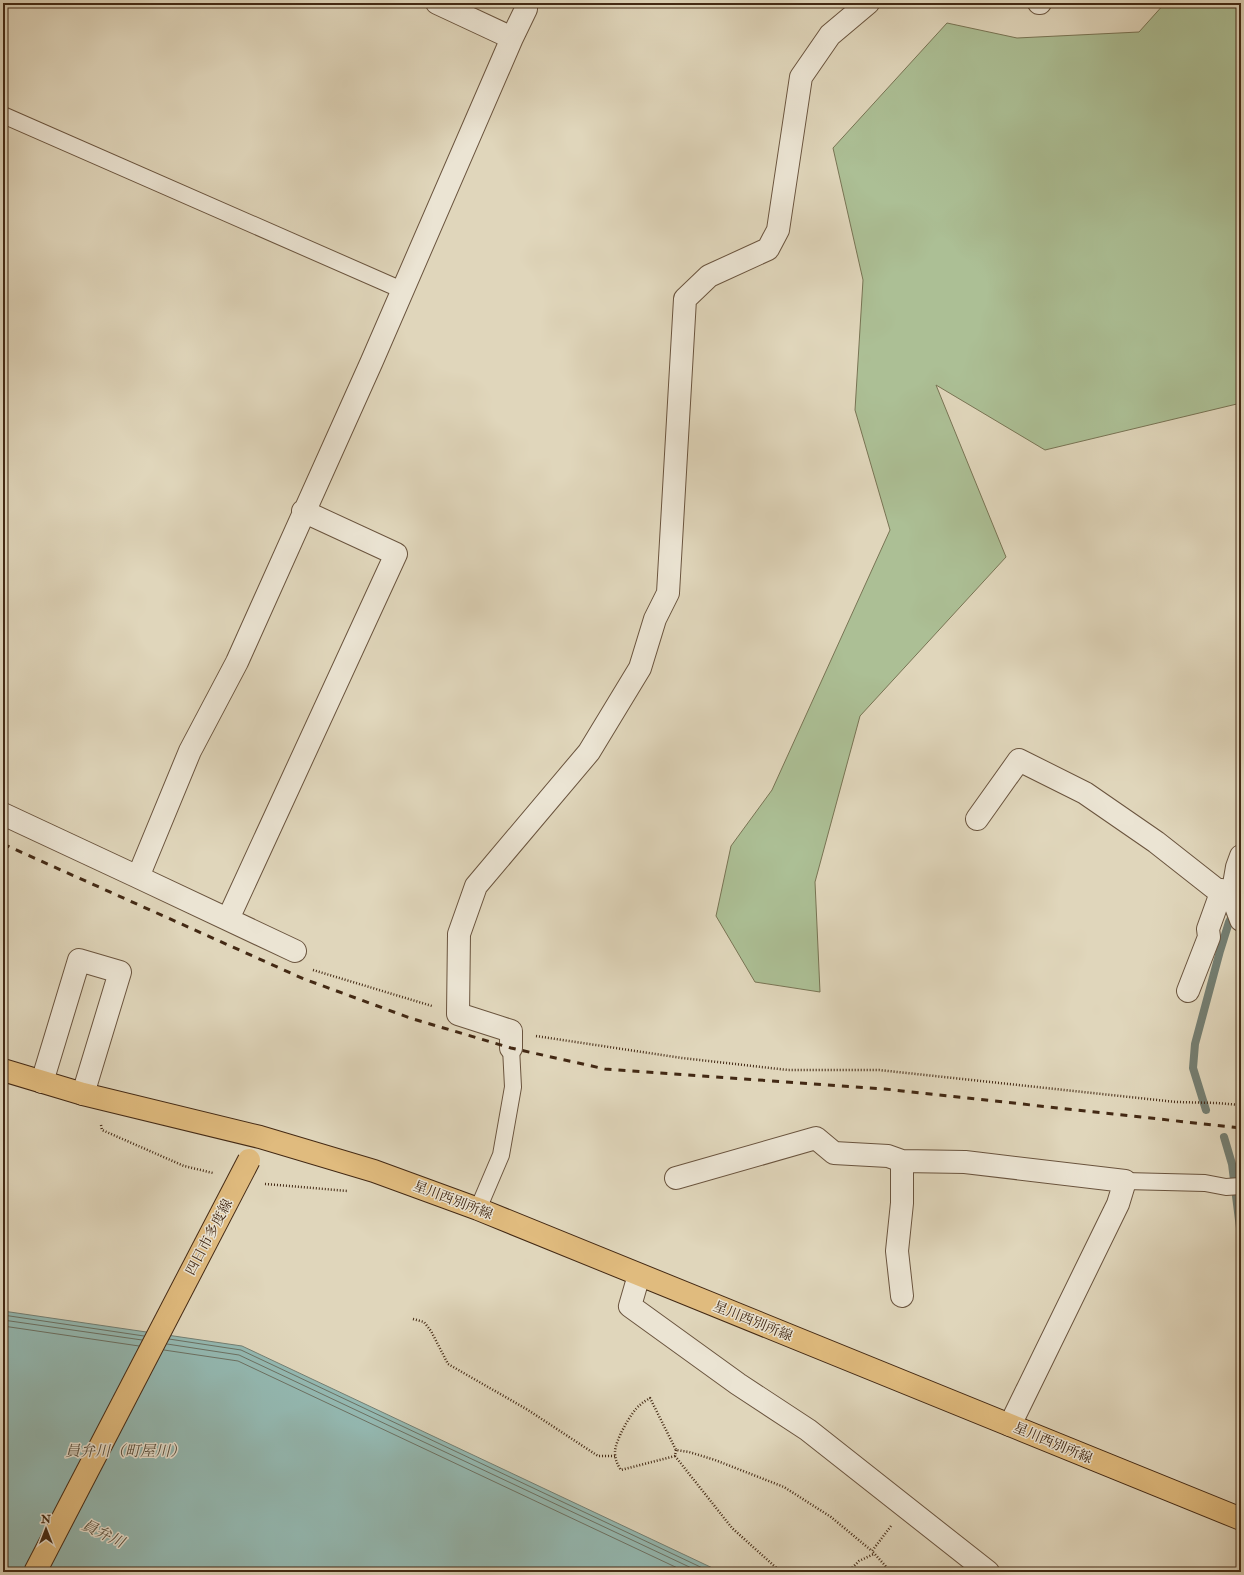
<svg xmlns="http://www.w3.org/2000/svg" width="1244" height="1575" viewBox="0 0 1244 1575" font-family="'IM FELL Double Pica','Noto Serif JP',serif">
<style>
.green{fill:#acbf95;stroke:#787454}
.water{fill:#94b9b2;stroke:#747f73}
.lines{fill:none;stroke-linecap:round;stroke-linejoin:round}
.shore{stroke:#6c7163;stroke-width:1}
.stream{stroke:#747f73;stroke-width:8}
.lane-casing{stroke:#6a543e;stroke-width:18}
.street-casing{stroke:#6a543e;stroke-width:24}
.primary-casing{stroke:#432914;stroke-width:24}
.path{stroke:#432914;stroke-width:2.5;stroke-dasharray:1 2;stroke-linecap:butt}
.lane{stroke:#ebe4d3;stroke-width:16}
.street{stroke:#ebe4d3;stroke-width:22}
.primary{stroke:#e0bb7e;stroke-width:22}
.rail{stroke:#432914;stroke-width:3;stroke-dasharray:7 7;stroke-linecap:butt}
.primary-bridge-casing{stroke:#432914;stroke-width:24;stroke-linecap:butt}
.primary-bridge{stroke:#e0bb7e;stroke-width:22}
.labels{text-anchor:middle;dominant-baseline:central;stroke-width:3;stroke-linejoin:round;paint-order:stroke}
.street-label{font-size:14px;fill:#432914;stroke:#ebe4d3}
.water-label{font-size:15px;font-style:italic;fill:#574d3c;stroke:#ebe4d3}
</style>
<rect width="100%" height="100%" fill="#e0d6bb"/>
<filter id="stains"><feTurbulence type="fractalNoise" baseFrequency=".005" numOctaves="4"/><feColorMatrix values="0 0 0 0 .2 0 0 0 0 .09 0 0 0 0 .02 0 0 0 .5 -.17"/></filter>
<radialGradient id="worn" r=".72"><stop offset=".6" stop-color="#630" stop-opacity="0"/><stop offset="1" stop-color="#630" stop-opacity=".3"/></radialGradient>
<path class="green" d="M1165,3H1241V403L1045,450L936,385L1006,557L860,716L815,882L820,992L755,982L716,916L731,846L772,790L890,530L855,410L863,280L833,148L947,23L1017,38L1139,32Z"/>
<path class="water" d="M3,1311L242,1346L721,1572H3Z"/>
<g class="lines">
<path class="shore" d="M3,1315L144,1336
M3,1320L142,1340
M3,1326L139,1346
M169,1339L241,1350L711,1572
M167,1344L239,1355L700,1572
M164,1350L238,1361L686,1572"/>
<path class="stream" d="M1206,1110L1193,1068L1195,1044L1220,951L1229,922L1234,912
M1224,1137L1232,1164L1241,1236"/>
<g class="lane-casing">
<path id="lane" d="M3,115L402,290
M1125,1181L1205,1183L1226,1187L1241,1186
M478,1209L501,1155L513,1087L511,1048"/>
</g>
<g class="street-casing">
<path id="street" d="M1039,3H1040
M512,38L526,9L525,3
M3,814L138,877L190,751L237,662L372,361L512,38L437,3
M977,819L1019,760L1085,793L1156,842L1217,890L1233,892
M1241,856L1237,867L1232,896L1241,920
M138,877L295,951
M228,919L396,554L303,511
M1188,991L1209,937L1208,929L1222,890
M511,1048V1031L458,1014L459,934L476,886L589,752L640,668L655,619L668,593L685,299L709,276L768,249L778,230L801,77L830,35L868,3
M42,1082L79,960L120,972L83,1094
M902,1161V1203L897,1251L902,1296
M676,1178L816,1138L834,1153L888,1156L902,1161L965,1162L1125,1181L1118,1204L1010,1425
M639,1275L630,1306L738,1384L808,1430L988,1572"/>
</g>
<g class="primary-casing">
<path id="primary" d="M3,1070L83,1094L260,1137L374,1171L478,1209L1241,1519"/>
</g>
<path class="path" d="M313,970L432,1006
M536,1036L682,1058L788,1070H879L1176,1102L1217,1103L1241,1105
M101,1125L102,1130L184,1166L213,1173
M265,1184L348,1191
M413,1319L424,1322L431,1331L448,1364L528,1410L598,1456H615
M676,1450L675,1456L621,1470C617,1464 615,1459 615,1452C615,1441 631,1412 640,1405C643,1402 647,1400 650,1398L676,1450L689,1452L715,1460L784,1487L831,1517L872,1551
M675,1456L732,1528L781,1572
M891,1526L872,1551L891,1572
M848,1572L859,1561L874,1554"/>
<use href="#lane" class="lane"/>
<use href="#street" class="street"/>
<use href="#primary" class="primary"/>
<path class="rail" d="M3,844L304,979L410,1018L511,1048L605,1069L885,1089L1241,1128"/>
<g class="primary-bridge-casing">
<path id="primary-bridge" d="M35,1572L249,1160"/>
</g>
<use href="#primary-bridge" class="primary-bridge"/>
</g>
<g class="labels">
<g class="street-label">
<text transform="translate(453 1200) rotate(21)">星川西別所線</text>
<text transform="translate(209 1237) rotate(-62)">四日市多度線</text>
<text transform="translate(753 1321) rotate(22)">星川西別所線</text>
<text transform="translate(1053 1443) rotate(23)">星川西別所線</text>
</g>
<g class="water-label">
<text x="125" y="1451">員弁川（町屋川）</text>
<text transform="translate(103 1534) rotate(26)">員弁川</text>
</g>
</g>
<rect width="1244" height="1575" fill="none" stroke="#e0d6bb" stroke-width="16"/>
<rect x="4" y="4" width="1236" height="1567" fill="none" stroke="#432914" stroke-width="2"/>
<rect x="8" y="8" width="1228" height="1559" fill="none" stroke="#432914"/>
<g transform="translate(46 1529)" stroke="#ebe4d3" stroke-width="3" paint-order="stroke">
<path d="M0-3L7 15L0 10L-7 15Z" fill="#432914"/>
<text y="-6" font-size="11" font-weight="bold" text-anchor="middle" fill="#432914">N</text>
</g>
<rect width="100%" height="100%" filter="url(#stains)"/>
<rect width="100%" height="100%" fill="url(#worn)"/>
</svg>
